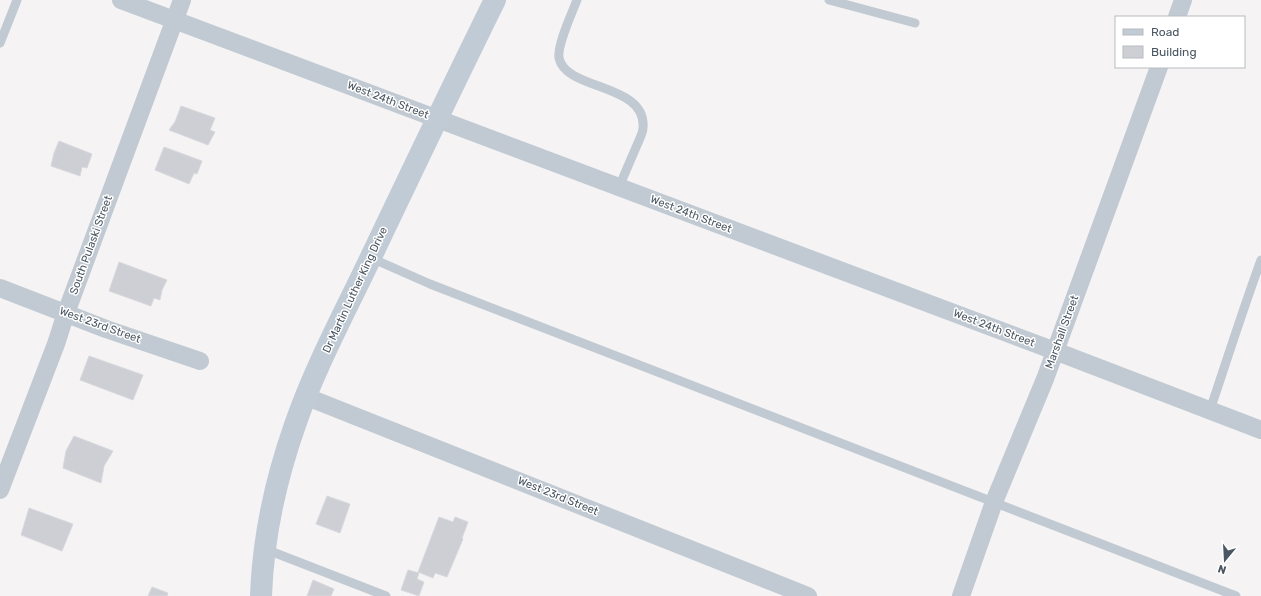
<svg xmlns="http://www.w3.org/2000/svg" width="1261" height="596" viewBox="0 0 1261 596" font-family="Rubik,sans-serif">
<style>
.building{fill:#cdcfd5;stroke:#d7d9de}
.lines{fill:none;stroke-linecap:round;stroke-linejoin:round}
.service{stroke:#c1cad2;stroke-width:9}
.minor{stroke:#c1cad2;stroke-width:18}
.secondary{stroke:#c1cbd6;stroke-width:22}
.labels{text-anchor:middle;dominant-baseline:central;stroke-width:3;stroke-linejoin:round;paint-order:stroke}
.street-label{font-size:11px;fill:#4a5661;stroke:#fff}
</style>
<rect width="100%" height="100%" fill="#f5f3f3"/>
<path class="building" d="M181,106L215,118L210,130L215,132L208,145L169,130L175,122Z
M59,141L92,154L87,168L82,167L80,176L51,166L54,153Z
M164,147L202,161L197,174L194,173L189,184L155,170Z
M119,262L167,280L162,290L160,300L154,298L151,306L109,291Z
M89,356L143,375L133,400L80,380Z
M74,436L113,451L104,466L101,483L63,468L66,451Z
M327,496L350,504L340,533L316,524Z
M29,508L73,524L62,551L21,535Z
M439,517L453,522L455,517L468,522L462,538L463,539L447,577L435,573L433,578L418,572Z
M408,570L419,573L417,579L424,582L419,596L401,590Z
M313,580L334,589L331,596H307Z
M152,587L168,593L167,596H148Z"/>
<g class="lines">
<path class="service" d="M577,0C572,13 557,45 559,58C566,91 647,83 643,128C643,133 639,140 637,145C631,159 625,173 619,187
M829,0L915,23
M0,43L17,0
M371,258L430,284L1236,596
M1210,410C1227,360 1243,309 1261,260
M265,549L386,596"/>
<path class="minor" d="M121,0L1055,351L1261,430
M1177,17L1183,0
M0,288L106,329L200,361
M307,397L808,596
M0,490L56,344L66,313L182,0
M961,596L994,502L1045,379L1159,67"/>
<path class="secondary" d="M261,596C263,538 276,479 295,425C315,367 345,312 371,257C412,171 453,85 495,0"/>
</g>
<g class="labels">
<g class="street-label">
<text transform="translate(388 100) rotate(21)">West 24th Street</text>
<text transform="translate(691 214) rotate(21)">West 24th Street</text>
<text transform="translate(91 245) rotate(-70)">South Pulaski Street</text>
<text transform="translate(355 290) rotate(-65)">Dr Martin Luther King Drive</text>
<text transform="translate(100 325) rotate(20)">West 23rd Street</text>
<text transform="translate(994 328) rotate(21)">West 24th Street</text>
<text transform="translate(1062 332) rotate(-70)">Marshall Street</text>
<text transform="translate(558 496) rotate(22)">West 23rd Street</text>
</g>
</g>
<rect x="1115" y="16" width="130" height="52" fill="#ffffff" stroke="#b7bbc0"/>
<rect x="1123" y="29" width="20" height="6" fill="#c1cbd6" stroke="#b7bbc0"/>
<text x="1151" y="36" font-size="12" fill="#4a5661">Road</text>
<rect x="1123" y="46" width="20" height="12" fill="#cdcfd5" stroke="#b7bbc0"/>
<text x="1151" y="56" font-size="12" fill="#4a5661">Building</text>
<g transform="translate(1225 560) rotate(198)" stroke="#ffffff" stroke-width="3" paint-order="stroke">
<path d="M0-3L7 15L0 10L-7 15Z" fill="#4a5661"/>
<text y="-6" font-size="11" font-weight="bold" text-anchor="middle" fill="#4a5661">N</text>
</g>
</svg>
